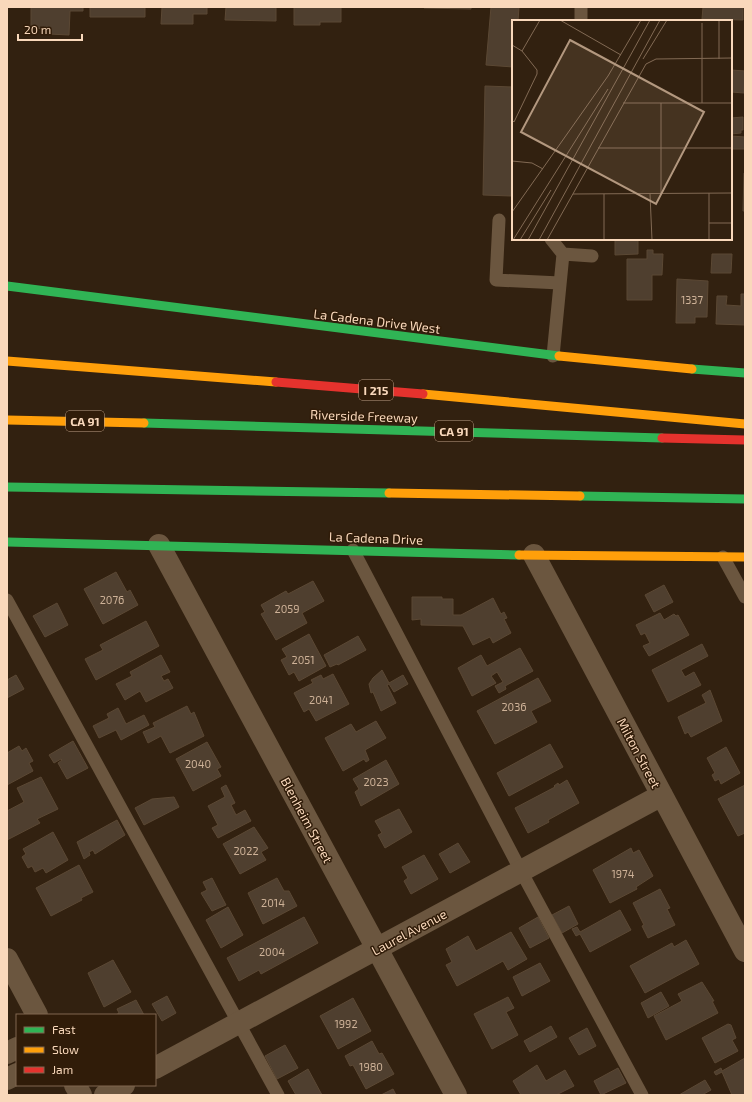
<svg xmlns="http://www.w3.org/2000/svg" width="752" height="1102" viewBox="0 0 752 1102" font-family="'Exo 2',sans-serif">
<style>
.building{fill:#4f3f2f;stroke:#5b4834}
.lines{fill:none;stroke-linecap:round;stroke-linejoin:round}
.lane{stroke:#6b563f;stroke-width:13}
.street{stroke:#6b563f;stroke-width:22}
.fast{stroke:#30b455;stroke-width:9}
.slow{stroke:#ff9f0a;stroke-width:9}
.jam{stroke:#e5322d;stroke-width:9}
.labels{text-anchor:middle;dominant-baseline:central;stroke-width:3;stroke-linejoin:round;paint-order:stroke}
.number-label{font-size:11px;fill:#ceb298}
.shield{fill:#301c09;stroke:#bda086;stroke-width:1}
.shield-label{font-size:12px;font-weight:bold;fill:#f9d8bb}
.street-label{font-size:13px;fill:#f9d8bb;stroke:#301c09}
.inset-road{fill:none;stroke:#826a54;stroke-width:1}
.view{fill:#b3987f;fill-opacity:0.15;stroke:#b3987f;stroke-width:2}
.inset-edge{fill:none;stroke:#f9d8bb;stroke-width:2}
</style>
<rect width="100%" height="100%" fill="#322110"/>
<path class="building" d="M31,7H83V11H70L69,35L49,34V29L31,28Z
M90,7H145V17H90Z
M162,7H207V14H193V24H161Z
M226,7H276V21L225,20Z
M294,7H341V22H320V25H294Z
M424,7H471V9L424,8Z
M491,7H519L518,21H513V67L486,65Z
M703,7H743V20L702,19Z
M731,70L745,71L744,93L731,92Z
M485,86L513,87L511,196L483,195Z
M743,117V130H741V133L731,134V118Z
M731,136L745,137V149H731Z
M744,173H745V211H743Z
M615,239H638V254L615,255Z
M647,250H653V254H663L662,275H652V300H627V259H647Z
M712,254H732L731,273H711Z
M677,279L708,281L707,317H695V323H676Z
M741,294H745V325L716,324L717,296H727L726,305L741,306Z
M116,572L127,592L130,590L138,605L103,624L84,589Z
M313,581L324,601L302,613L307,623L276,640L261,614L265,612L261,605L286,591L288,594Z
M664,585L673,602L654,612L645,595Z
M412,597H442V599H453V615H461L493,598L501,614L504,612L507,618L504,619L511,633L493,643L490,637L473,645L463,626L421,625V619L412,620Z
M57,603L68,625L45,637L33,616Z
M660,613L664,620L674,614L676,616L678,615L689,635L649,656L643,646L650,643L645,633L641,635L636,625Z
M146,621L159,646L96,680L85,659L103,650L100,645Z
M309,634L326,666L299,681L294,672L289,675L281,660L287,657L282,649Z
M358,636L366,650L338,665L337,664L330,667L324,655Z
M702,644L708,656L681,670L685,677L694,672L701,685L668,702L652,670Z
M520,648L533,671L505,686L506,689L499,693L495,686L503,682L497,672L491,676L496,683L472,696L458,668L481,655L487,666Z
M161,655L170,672L161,676L164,681L168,679L173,688L146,702L140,691L125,700L116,684L132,676L130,672Z
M382,670L389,683L403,675L408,684L394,692L389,684L387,685L396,703L381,711L373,692L371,693L369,684L373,678Z
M333,674L349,704L316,721L309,709L304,712L294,693L313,683L311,680L321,675L323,679Z
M16,675L24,689L7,698V680Z
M538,678L551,701L531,711L537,722L495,744L477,711Z
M710,690L722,721L691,737L688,732L685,734L678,717L706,703L702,695Z
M187,706L191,714L194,712L204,736L170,753L161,736L148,743L143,732L155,727L153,723Z
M118,708L126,724L144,715L149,725L121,740L116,730L99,738L93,726L109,718L107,714Z
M376,721L386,738L365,750L369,760L366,762L364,759L343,771L325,738L351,724L356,732Z
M73,741L88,768L67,779L58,763L62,760L61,759L54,763L49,755Z
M207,742L221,767L217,769L221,776L193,791L176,759Z
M550,744L563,767L509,796L497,773Z
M19,746L22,751L26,748L33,761L29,763L33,771L7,785V753Z
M726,747L740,773L721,784L719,779L715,781L712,775L715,773L707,758Z
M386,760L399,784L361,806L355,792L359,789L353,779Z
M41,777L58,809L37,819L40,823L7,840V811L24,802L17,788Z
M567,780L579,803L548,820L549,822L528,833L515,808L555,787L554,786L558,783L559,785Z
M226,785L235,803L231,805L236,815L245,810L251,821L218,838L212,828L218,825L208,806L225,797L221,788Z
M745,785V833L738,836L718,799Z
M174,797L179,807L144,825L135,808L152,799Z
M399,809L412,832L385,848L378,835L382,833L375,821Z
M117,820L125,835L95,854L93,850L89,852L90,855L84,859L77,842Z
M254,827L268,848L261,852L266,860L240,874L223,844Z
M53,832L68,860L46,873L43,868L35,872L32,866L28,868L22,857L26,854L23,849Z
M458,843L470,862L450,873L439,854Z
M631,848L633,853L639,850L653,876L636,887L637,889L610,903L593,870Z
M424,855L438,879L411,894L404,881L408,878L402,867Z
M79,865L93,892L81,898L82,900L51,916L36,888Z
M212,878L226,905L212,911L201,893L207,890L203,882Z
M277,878L284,891H289L297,906L263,924L248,893Z
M660,889L670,908L667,909L675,925L648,938L642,926L644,925L633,903Z
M569,906L578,924L562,933L552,915Z
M228,907L243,935L221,948L206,920Z
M620,910L631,930L590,952L580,934L576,936L572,929L577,927L580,932Z
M304,917L318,943L261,974L259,970L239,981L227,958Z
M538,917L549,938L530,948L519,928Z
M511,932L527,959L508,970L503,961L457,986L446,965L452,962L446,949L468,936L476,951Z
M686,940L699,964L645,993L630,966L672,943L674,947Z
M113,960L131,992L104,1007L88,973Z
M540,963L550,981L522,996L513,977Z
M702,982L714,1001H712L718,1013L666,1040L654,1016L682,1001L678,994Z
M661,992L669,1006L648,1018L641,1003Z
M167,996L176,1013L162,1021L152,1004Z
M508,997L514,1008L506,1012L518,1035L492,1049L474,1014Z
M353,998L371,1031L338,1049L320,1016Z
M136,1000L144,1015H116L119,1013L117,1009Z
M728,1024L731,1025L736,1038L732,1040L738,1051L715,1063L702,1038Z
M551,1026L557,1037L530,1052L524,1041Z
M587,1028L596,1046L579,1055L569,1038Z
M372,1041L379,1054L382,1053L394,1074L366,1089L353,1065L350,1066L345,1056Z
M285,1045L298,1068L277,1079L265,1056Z
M745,1058V1095H732L722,1072L716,1075L714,1072L721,1068L722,1071Z
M537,1065L546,1081L565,1070L574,1086L556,1095H521L513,1081Z
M618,1068L626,1083L601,1095L594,1081Z
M308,1069L322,1095H296L288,1081Z
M705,1080L711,1090L702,1095H679Z
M393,1089L396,1095H381Z"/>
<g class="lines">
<path class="lane" d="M581,21V7
M499,220L496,280L560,283
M551,239L563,254
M553,356L563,254L592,256
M353,550L521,871L642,1095
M723,557L745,597
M7,600L278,1095"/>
<path class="street" d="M159,545L456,1095
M534,555L745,951
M7,959L37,1015
M7,1053L17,1048
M155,1068L662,795
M7,1079L17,1074
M75,1085L81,1095
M105,1095L124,1085"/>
<path class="fast" d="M7,286L559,356
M692,369L745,373
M144,423L662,438
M7,487L389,493
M580,496L745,499
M7,542L519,555"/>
<path class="slow" d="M559,356L692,369
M7,361L276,382
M423,394L745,424
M7,420L144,423
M389,493L580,496
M519,555L745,557"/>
<path class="jam" d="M276,382L423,394
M662,438L745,440"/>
</g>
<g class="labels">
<g class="number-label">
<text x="692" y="299">1337</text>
<text x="112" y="599">2076</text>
<text x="287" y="608">2059</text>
<text x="303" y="659">2051</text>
<text x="321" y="699">2041</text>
<text x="514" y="706">2036</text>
<text x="198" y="763">2040</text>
<text x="376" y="781">2023</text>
<text x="246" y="850">2022</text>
<text x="623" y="873">1974</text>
<text x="273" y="902">2014</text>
<text x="272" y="951">2004</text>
<text x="346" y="1023">1992</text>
<text x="371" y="1066">1980</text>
</g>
<g class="shield">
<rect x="359" y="380" width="34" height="20" rx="3"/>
<rect x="66" y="411" width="38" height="20" rx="3"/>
<rect x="435" y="421" width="38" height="20" rx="3"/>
</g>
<g class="shield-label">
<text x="376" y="390">I 215</text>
<text x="85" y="421">CA 91</text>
<text x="454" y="431">CA 91</text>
</g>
<g class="street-label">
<text transform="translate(377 321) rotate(7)">La Cadena Drive West</text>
<text transform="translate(364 416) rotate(2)">Riverside Freeway</text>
<text transform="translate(376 538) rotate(2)">La Cadena Drive</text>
<text transform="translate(639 753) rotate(62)">Milton Street</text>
<text transform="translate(307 820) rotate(62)">Blenheim Street</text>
<text transform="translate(409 932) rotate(-28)">Laurel Avenue</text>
</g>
</g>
<g transform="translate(512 20)">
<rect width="220" height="220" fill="#322110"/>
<path class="inset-road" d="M48,0L109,35M207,0V39M0,25L10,31L25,50V54L2,102L0,100M10,31L28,0M131,39L155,0M111,83H220M149,83V174M190,83V3M86,128H220M0,141L20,143L31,149M197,173V220M61,174L220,173M92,174V220M138,174L140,220M0,192L96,56L129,0M197,203H220M1,220L96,69M8,220L39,170M16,220L138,0M27,220L148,0M35,220L134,44L144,39L220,38"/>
<path class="view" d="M58,20L192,92L144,184L9,112Z"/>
<rect width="220" height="220" class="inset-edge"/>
</g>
<rect width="752" height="1102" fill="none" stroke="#f9d8bb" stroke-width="16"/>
<rect x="16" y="1014" width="140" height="72" fill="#301c09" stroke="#806750"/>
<rect x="24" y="1027" width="20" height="6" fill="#30b455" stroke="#806750"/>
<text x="52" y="1034" font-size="12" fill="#f9d8bb">Fast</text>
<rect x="24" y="1047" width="20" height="6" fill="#ff9f0a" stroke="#806750"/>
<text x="52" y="1054" font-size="12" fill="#f9d8bb">Slow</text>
<rect x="24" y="1067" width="20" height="6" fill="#e5322d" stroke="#806750"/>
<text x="52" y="1074" font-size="12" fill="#f9d8bb">Jam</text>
<path d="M18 34v6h64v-6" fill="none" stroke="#f9d8bb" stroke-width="2"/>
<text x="24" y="34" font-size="12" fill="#f9d8bb" stroke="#301c09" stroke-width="3" paint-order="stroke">20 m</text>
</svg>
